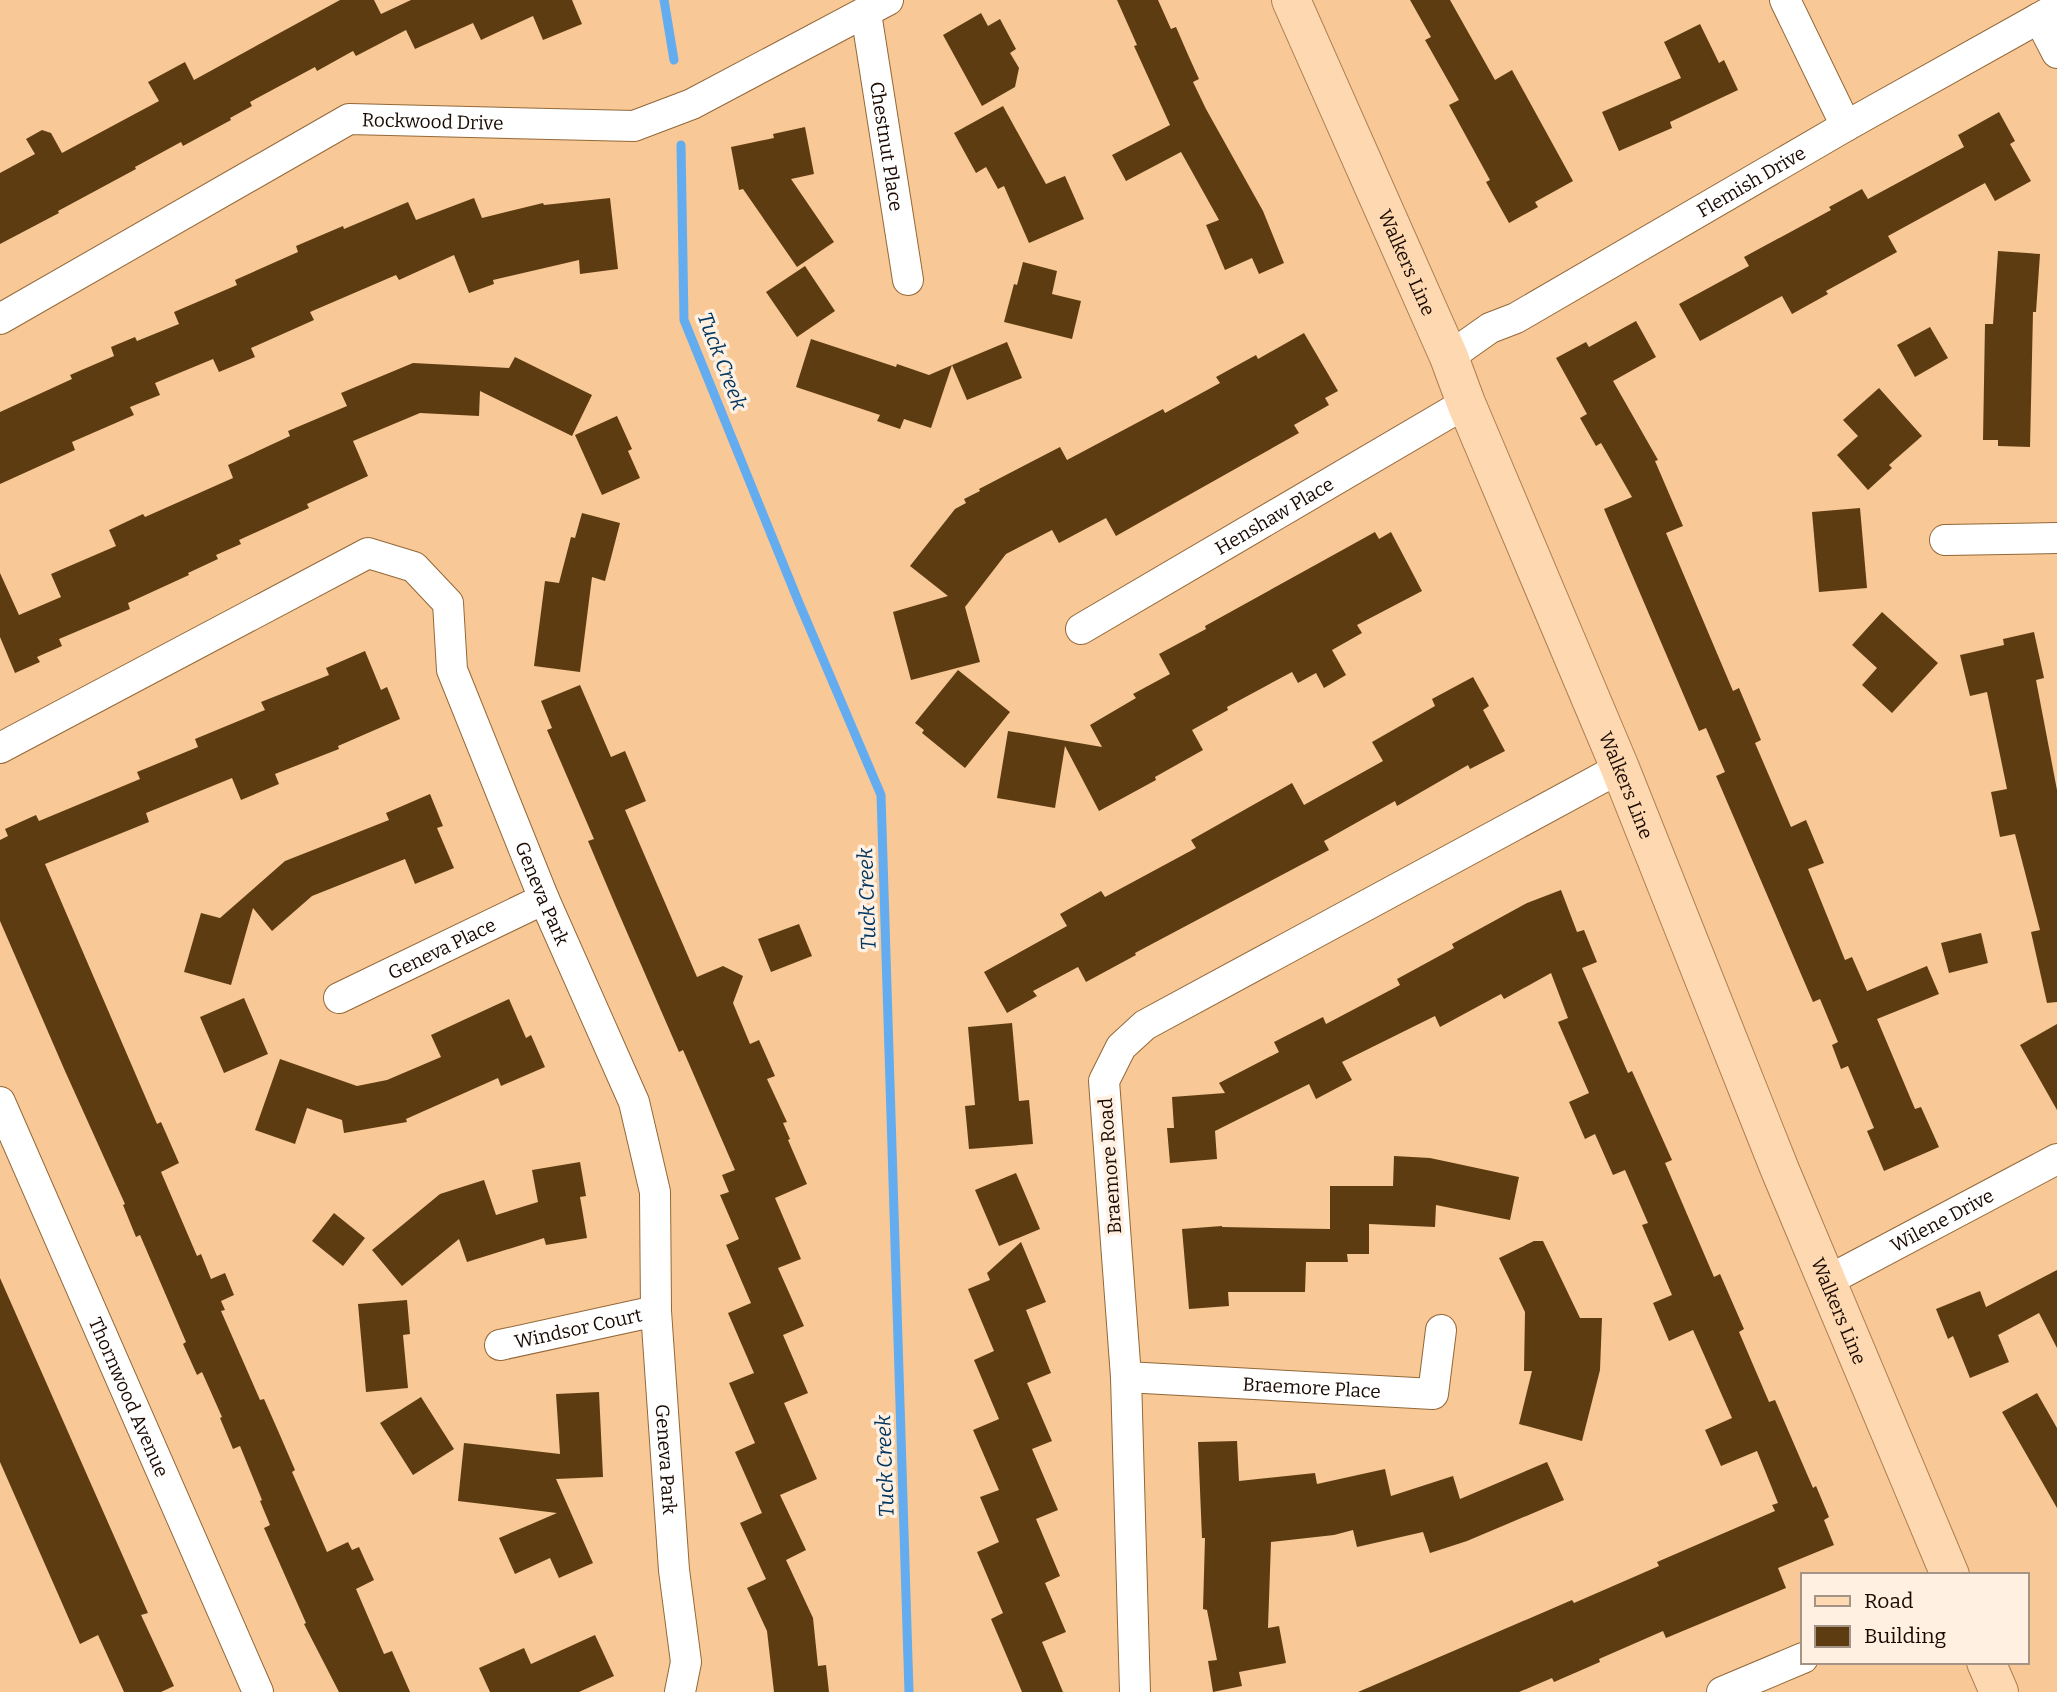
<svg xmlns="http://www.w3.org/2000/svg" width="2057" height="1692" viewBox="0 0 2057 1692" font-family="Bitter,serif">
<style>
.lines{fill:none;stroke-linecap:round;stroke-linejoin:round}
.stream{stroke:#63acf0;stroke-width:9}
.building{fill:#5e3c11}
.minor-casing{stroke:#936838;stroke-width:32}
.major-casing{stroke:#ac7f50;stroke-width:40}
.minor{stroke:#fff;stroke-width:30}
.major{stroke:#fdd8b0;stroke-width:38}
.labels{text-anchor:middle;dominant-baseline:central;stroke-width:7;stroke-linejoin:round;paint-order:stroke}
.street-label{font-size:19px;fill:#190900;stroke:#fff0e1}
.water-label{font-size:21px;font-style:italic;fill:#003762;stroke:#fff0e1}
</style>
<rect width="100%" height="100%" fill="#f8c896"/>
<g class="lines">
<path class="stream" d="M664,0L674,60
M681,145L684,320L799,603L881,795L909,1692"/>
</g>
<path class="building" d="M340,0H374L381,14L411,0H572L582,24L543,40L533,16L481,40L473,23L415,49L406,30L356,56L353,51L317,71L315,67L250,102L252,106L230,118L231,120L183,146L181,142L135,167L136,169L58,211L59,213L0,244V173L35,154L26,139L42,130L51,133L62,153L159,101L148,82L185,62L194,80Z
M1117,0H1158L1171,29L1176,27L1189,57L1199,79L1193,82L1206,109L1263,211L1284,263L1259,274L1252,258L1225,270L1206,225L1219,220L1181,152L1126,181L1112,155L1170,125L1134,46L1137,45Z
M1410,0H1450L1495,80L1512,70L1573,181L1535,202L1538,207L1509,223L1486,182L1490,180L1449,105L1459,100L1425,40L1431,37Z
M981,13L988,26L1000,19L1016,49L1010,53L1019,68L1015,87L982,106L943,35Z
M1700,24L1719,63L1724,60L1738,90L1670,122L1672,128L1619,151L1602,112L1681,78L1664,42Z
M1003,106L1046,184L1065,176L1084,219L1029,243L1004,186L998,189L986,167L976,173L954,133Z
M1999,112L2015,141L2010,144L2031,181L1995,201L1985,183L1888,236L1897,252L1826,291L1828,294L1792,314L1782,296L1700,341L1679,304L1749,266L1744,257L1831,210L1829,207L1862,189L1868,199L1964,147L1958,135Z
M805,127L814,174L791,179L834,242L797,267L743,189L739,190L731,147L774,138L773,134Z
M474,198L482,218L543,203L544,205L610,198L618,269L580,274L579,260L493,280L494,284L469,293L454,255L399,280L396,275L310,312L314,320L251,348L255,357L219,372L213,359L155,383L160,395L130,407L134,415L72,442L75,450L0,484V412L72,379L70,375L114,356L111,347L135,337L137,341L179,324L174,312L237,285L235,280L298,252L296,246L343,226L344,229L408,202L416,220Z
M1998,251L2040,254L2036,312H2033L2030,447L1998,446V440H1983L1985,324H1993Z
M1023,262L1057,271L1052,294L1081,301L1072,339L1004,322L1014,284L1017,285Z
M805,266L835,311L797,337L766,292Z
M1636,321L1656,357L1613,381L1658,460L1655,461L1683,526L1666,533L1733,691L1739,688L1761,740L1755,743L1791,827L1806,820L1824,863L1808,869L1845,960L1852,957L1867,991L1927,966L1939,994L1877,1019L1915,1109L1921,1107L1939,1147L1884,1171L1867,1131L1874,1128L1848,1066L1841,1069L1832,1045L1838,1042L1820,999L1813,1002L1716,776L1725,772L1706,728L1699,731L1604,509L1632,497L1601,443L1596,446L1580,418L1587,414L1556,358L1586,342L1589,347Z
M1930,327L1948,358L1915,377L1897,345Z
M1304,333L1338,391L1325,398L1329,405L1294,425L1299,433L1116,536L1106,518L1059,543L1052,530L1006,554L965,607L980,662L911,680L893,612L948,596L910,566L955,509L966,503L964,499L980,491L979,489L1060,447L1067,460L1163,409L1165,413L1220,383L1216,377L1256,355L1258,359Z
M811,339L896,367L897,364L929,375L952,365L931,428L904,419L900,429L877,421L880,415L796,387Z
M1007,342L1022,378L967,400L952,365Z
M515,357L592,395L572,436L480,391L479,416L420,413L353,441L368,476L307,504L309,508L239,540L241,544L216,555L218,559L188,573L189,575L128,603L130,609L59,639L62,646L37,657L40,662L15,673L0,637V573L19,615L61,597L51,574L116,546L109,530L143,514L145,517L233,478L228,465L290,436L288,431L347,406L341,393L413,363L509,368Z
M1879,388L1922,436L1889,465L1892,468L1868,490L1837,455L1858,436L1843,420Z
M617,416L632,449L628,451L640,478L602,495L575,435Z
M1860,508L1867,588L1819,592L1812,512Z
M582,513L620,523L605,581L592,577L580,672L534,666L545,581L559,583L571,537L575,538Z
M1375,532L1379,539L1391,532L1422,591L1357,625L1362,633L1332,650L1346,675L1324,688L1316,673L1298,683L1292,672L1227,707L1228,710L1192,730L1203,750L1155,777L1156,780L1099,811L1065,746L1055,808L997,798L1008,731L1102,747L1090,725L1136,698L1133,694L1170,674L1159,654L1206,629L1205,626Z
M1882,612L1938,663L1892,713L1862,685L1877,668L1852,645Z
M2034,632L2044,678L2036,680L2057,790V1002L2047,1003L2031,932L2040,930L2015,834L2000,837L1991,792L2007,789L1987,692L1970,696L1960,655L2004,645L2003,639Z
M365,651L381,690L387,687L400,719L338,746L339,749L275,774L279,784L241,800L232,778L146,813L149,822L45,864L157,1124L161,1122L179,1163L161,1172L197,1256L201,1254L211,1279L225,1273L234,1295L221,1301L225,1310L221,1311L260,1400L264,1399L279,1433L295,1470L292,1472L327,1552L348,1542L352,1550L359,1547L374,1580L356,1589L384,1654L392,1651L410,1692H339L304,1624L306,1623L264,1528L270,1525L260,1501L262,1500L240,1446L233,1449L220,1418L222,1417L202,1372L197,1375L183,1344L186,1342L140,1235L136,1237L123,1205L125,1204L65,1071L0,921V840L8,836L5,829L36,815L39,821L140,779L137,772L198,747L195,739L265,710L261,702L329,675L326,668Z
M958,670L1010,712L965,768L922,733L924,730L915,723Z
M1473,677L1489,706L1483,710L1505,751L1470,769L1468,765L1397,806L1395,801L1324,841L1329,850L1135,953L1136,955L1086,982L1078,967L1033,991L1037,996L1007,1013L984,972L1067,926L1060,914L1101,891L1105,897L1196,848L1191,840L1292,783L1304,805L1383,761L1372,742L1435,706L1432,699Z
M580,685L611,757L625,751L646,801L625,810L697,977L723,966L743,976L733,1003L750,1044L759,1040L775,1076L767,1079L787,1122L783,1123L790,1139L788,1140L807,1184L775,1198L801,1259L778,1268L804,1326L783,1335L808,1393L784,1403L817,1479L780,1495L806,1550L786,1560L813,1618L818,1666L826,1665L829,1692H774L767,1631L747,1588L766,1579L740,1523L762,1513L735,1452L755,1443L729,1383L754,1373L728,1313L751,1303L726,1245L739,1239L720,1195L729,1192L722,1175L735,1170L683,1050L679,1052L616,907L588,841L594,839L547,730L552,728L541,701Z
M430,794L443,826L437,828L454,868L415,884L405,859L312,896L272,931L253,908L231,985L184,972L201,913L220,918L285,861L389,820L386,813Z
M1561,890L1577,932L1584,930L1597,962L1582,968L1628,1073L1632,1071L1672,1160L1665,1163L1714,1277L1720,1274L1744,1329L1739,1332L1769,1402L1775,1400L1813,1488L1816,1486L1829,1517L1824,1520L1834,1545L1778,1568L1786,1588L1666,1638L1663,1631L1599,1659L1600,1662L1554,1682L1552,1678L1519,1692H1358L1572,1600L1574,1603L1659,1566L1657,1562L1775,1511L1772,1505L1778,1503L1757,1451L1721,1466L1705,1430L1732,1418L1693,1330L1669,1341L1653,1303L1672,1295L1642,1225L1648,1223L1625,1170L1613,1175L1595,1134L1585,1139L1569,1102L1589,1093L1558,1022L1568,1018L1551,973L1504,999L1501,994L1440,1027L1435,1016L1342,1062L1352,1080L1316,1099L1309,1084L1215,1131L1217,1159L1170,1163L1167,1128H1174L1172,1097L1225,1093L1219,1083L1279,1052L1274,1042L1323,1017L1326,1024L1400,985L1397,979L1454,948L1452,944L1527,903Z
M799,924L812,956L771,972L758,939Z
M1981,933L1988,963L1949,973L1941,943Z
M244,998L268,1054L224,1073L200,1017Z
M509,999L526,1038L531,1035L545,1067L501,1086L498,1078L406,1119L407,1122L344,1133L342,1120L307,1108L295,1144L255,1130L280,1059L357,1086L387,1080L441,1057L431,1035Z
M1012,1023L1019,1101L1029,1100L1033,1144L969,1149L965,1106L975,1105L968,1027Z
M2057,1024V1110L2020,1045Z
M1394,1156L1430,1158L1519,1177L1510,1220L1436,1205L1435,1227L1369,1224V1254H1347L1348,1262H1306L1305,1292H1228L1229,1306L1189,1309L1182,1229L1222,1226V1227L1330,1229V1186H1393Z
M580,1162L586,1196L580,1197L587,1238L546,1245L544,1238L467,1262L459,1239L402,1286L372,1250L440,1194L484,1180L496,1215L538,1202L532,1170Z
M1016,1173L1040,1229L999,1246L975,1190Z
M334,1213L365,1238L343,1266L312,1241Z
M1534,1241H1543L1580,1318H1602L1600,1370L1582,1441L1519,1424L1532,1371H1524L1525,1312L1499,1258Z
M1021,1242L1046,1302L1026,1310L1051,1373L1027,1383L1052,1441L1032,1449L1058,1510L1036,1519L1060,1576L1045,1583L1066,1632L1042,1642L1063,1692H1022L991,1619L1003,1613L977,1552L999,1542L980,1497L999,1490L973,1430L999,1419L974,1360L994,1351L968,1289L990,1280L987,1273Z
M2057,1270V1348L2039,1313L1998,1335L2009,1362L1970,1378L1953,1336L1948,1339L1936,1309L1980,1291L1986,1307Z
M0,1278L148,1613L141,1615L174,1686L161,1692H124L98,1635L80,1644L0,1462Z
M407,1300L410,1334L403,1335L408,1388L366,1392L358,1304Z
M599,1392L603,1477L556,1479L593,1563L559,1578L550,1558L515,1574L499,1538L557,1513L458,1501L464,1443L560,1454L556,1394Z
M2037,1393L2057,1428V1508L2002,1412Z
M421,1397L454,1449L413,1475L380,1423Z
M1237,1441L1239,1481L1315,1473L1317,1484L1385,1469L1391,1496L1453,1476L1460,1499L1547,1462L1564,1500L1467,1541L1430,1553L1423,1532L1357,1547L1353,1530L1334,1535L1271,1542L1268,1628L1279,1626L1286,1663L1239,1672L1242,1686L1213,1692L1208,1661L1217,1660L1207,1610L1203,1609L1205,1538H1202L1198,1442Z
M595,1635L614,1676L579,1692H490L479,1668L524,1648L531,1664Z"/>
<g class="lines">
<g class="minor-casing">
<g id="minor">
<path d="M1785,0L1846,126"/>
<path id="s1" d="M866,13L908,280"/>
<path d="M2039,18L2057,53"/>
<path id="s2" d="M0,319L349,119L634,126L692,104L888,0"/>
<path id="s3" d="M1449,357L1490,328L1516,318L1846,126L2057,8"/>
<path d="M1945,540L2057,538"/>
<path id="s4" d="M1081,629L1466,403"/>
<path id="s5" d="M0,748L368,553L414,567L448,603L452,670L544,899L634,1102L655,1192L656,1311L674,1570L686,1662L680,1692"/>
<path id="s6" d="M339,998L544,899"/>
<path id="s7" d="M0,1102L258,1692"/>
<path id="s8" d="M1827,1281L2057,1159"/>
<path id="s9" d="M500,1345L656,1311"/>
<path id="s10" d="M1126,1377L1433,1394L1441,1330"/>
<path d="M1135,1692L1126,1377L1104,1081L1121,1047L1145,1025L1620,768"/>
<path d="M1722,1692L1803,1658"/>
</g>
</g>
<g class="major-casing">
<g id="major">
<path id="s11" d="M1291,0L1449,357L1466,403L1620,768L1780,1170L1950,1575"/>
<path d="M1986,1662L1999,1692"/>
</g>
</g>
<use href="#minor" class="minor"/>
<use href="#major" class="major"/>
</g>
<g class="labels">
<g class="street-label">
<text stroke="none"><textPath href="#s2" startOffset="486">Rockwood Drive</textPath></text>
<text stroke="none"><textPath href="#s1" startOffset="135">Chestnut Place</textPath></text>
<text stroke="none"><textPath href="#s3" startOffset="350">Flemish Drive</textPath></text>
<text stroke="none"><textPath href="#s11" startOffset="287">Walkers Line</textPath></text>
<text stroke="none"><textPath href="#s4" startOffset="224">Henshaw Place</textPath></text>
<text stroke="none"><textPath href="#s11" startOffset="854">Walkers Line</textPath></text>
<text stroke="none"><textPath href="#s5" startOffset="822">Geneva Park</textPath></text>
<text stroke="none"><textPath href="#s6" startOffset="114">Geneva Place</textPath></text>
<text transform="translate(1110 1166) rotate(-94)">Braemore Road</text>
<text stroke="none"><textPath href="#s8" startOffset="130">Wilene Drive</textPath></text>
<text stroke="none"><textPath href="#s11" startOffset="1421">Walkers Line</textPath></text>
<text stroke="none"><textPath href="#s9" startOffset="80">Windsor Court</textPath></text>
<text stroke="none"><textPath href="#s10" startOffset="186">Braemore Place</textPath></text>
<text stroke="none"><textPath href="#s7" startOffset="322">Thornwood Avenue</textPath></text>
<text stroke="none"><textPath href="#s5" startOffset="1410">Geneva Park</textPath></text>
</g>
<g class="water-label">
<text transform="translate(722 361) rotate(69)">Tuck Creek</text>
<text transform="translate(867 899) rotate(-92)">Tuck Creek</text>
<text transform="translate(885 1466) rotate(-92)">Tuck Creek</text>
</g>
</g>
<rect x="1801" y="1573" width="228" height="91" fill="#fff0e1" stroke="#a39487" stroke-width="2"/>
<rect x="1815" y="1596" width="35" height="10" fill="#fdd8b0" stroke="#a39487" stroke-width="2"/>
<text x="1864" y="1608" font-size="21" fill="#190900">Road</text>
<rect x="1815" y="1626" width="35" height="21" fill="#5e3c11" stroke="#a39487" stroke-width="2"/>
<text x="1864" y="1643" font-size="21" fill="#190900">Building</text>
</svg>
